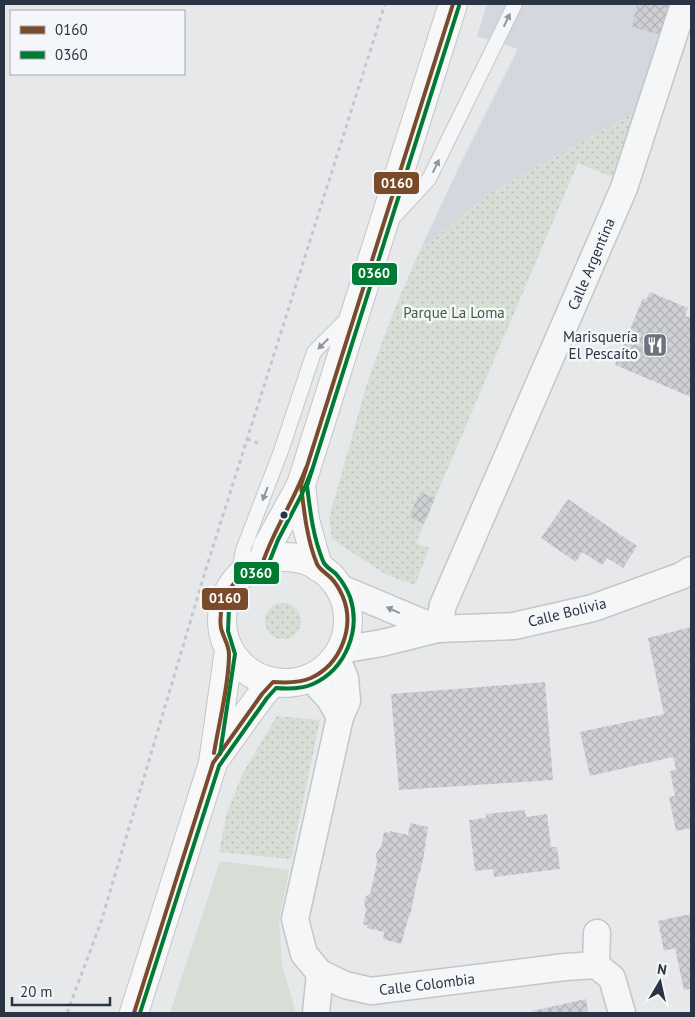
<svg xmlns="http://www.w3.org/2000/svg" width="695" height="1017" font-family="'PT Sans',sans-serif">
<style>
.built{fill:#d4d7dd}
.grass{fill:#d6ded6}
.park{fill:url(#park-dots)}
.building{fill:url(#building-cross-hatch)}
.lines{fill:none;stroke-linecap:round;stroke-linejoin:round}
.service-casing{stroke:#c4c6c8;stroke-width:16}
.minor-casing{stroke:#c4c6c8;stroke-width:29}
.primary-casing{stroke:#c2c5c8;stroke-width:30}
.path{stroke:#c5c6ca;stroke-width:3;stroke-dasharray:4 4;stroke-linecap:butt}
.service{stroke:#f5f6f7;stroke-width:14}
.minor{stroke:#f5f6f7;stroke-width:26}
.primary{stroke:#f8f8f8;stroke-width:28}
.bus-1-casing{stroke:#f4f6f9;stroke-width:8}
.bus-2-casing{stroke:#f4f6f9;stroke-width:8}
.bus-1{stroke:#7a4b2a;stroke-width:4}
.bus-2{stroke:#017a33;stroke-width:4}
.oneway{fill:#90959e}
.bus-dot{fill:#2b3445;stroke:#f4f6f9;stroke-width:2}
.labels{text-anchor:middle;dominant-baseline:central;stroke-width:5;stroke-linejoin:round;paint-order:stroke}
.street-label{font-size:15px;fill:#2b3445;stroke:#f4f6f9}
.park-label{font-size:15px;fill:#3f6138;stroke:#f4f6f9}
.poi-label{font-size:15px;fill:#2b3445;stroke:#f4f6f9;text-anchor:end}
.line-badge{stroke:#f4f6f9;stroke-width:2}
.badge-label{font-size:14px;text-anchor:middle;font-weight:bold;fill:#fff}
</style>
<defs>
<pattern id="park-dots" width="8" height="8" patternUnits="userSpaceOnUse" patternTransform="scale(1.25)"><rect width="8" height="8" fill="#d6ded6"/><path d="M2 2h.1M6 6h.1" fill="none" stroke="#b8bfb9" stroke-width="1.8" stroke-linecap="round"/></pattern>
<pattern id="building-cross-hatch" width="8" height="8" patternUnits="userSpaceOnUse" patternTransform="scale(1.25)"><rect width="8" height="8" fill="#ced0d3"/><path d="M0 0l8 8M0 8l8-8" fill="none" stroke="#b1b3b6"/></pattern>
</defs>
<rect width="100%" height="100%" fill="#e6e8ea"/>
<path class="built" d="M 487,4 L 668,4 L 661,35 L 637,111 L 493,191 L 420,250 L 459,167 L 518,49 L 477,36 Z"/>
<path class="grass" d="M 220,861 L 289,870 L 279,920 L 282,965 L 296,1013 L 170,1013 Z"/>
<g class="park">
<path d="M 637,111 L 612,177 L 578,163 L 416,543 L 429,548 L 415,585 L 385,574 L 332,539 L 329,518 L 368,380 L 397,303 L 420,250 L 493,191 Z"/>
<circle cx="283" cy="621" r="18"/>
<path d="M 277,716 L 320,720 L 291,859 L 219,852 L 227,812 L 244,771 Z"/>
</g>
<g class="building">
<path d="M 637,4 L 669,4 L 662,35 L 632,27 Z"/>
<path d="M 650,292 L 688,308 L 685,316 L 691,318 L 691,397 L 615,365 L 643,298 L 646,300 Z"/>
<path d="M 420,492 L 435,498 L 424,524 L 409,517 Z"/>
<path d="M 568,499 L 637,546 L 623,568 L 607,558 L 602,565 L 582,552 L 576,562 L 541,538 Z"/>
<path d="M 691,627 L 691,828 L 676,831 L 669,797 L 675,796 L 670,771 L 676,769 L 673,757 L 590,776 L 580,732 L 664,714 L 648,638 Z"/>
<path d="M 545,682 L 553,780 L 399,790 L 391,694 Z"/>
<path d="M 525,810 L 526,817 L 547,814 L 551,847 L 557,847 L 560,869 L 494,877 L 493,869 L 475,871 L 469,820 L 486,818 L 486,814 Z"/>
<path d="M 410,823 L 428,827 L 423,860 L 420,872 L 419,872 L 410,916 L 409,916 L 401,944 L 383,939 L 384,932 L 367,928 L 368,926 L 363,924 L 366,910 L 364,902 L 366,896 L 370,894 L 377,863 L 376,854 L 381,847 L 384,832 L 389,833 L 390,831 L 408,835 Z"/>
<path d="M 691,914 L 691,989 L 684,990 L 675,948 L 664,951 L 658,921 Z"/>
<path d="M 586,999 L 588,1013 L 533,1013 L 532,1011 Z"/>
</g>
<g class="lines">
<defs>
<g id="service">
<path d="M 391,220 L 429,179 L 515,4"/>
<path d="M 238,578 L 243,550 L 281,451 L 314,352 L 348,318"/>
</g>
<g id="minor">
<path d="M 338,587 L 438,629"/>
<path d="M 438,629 L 443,605 L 624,188 L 684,4"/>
<path d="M 341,650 L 382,643 L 438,629 L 514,626 L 593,608 L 681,576 L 691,570"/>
<path d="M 336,657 L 345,678 L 347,701 L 340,717 L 295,919 L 304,954 L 320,973 L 345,985 L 371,991 L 565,967 L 596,965 L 612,978 L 622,1013"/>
<path d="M 311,678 L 330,699 L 340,717"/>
<path d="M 596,965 L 597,933"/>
<path d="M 316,1013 L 320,973"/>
</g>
<g id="primary">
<path d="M 301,485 L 305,520 L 318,567"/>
<circle cx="285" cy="620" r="63"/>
<path d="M 263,562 L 267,547 L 301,485 L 453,4"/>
<path d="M 216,758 L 262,694 L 273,682"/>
<path d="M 134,1013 L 213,763 L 229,650"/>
</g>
</defs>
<use href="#service" class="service-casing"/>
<use href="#minor" class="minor-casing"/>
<use href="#primary" class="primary-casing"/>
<g class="path">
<path d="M 247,439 L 258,443"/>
<path d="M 67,1013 L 101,922 L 205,572 L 385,4"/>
</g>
<use href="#service" class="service"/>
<use href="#minor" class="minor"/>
<use href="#primary" class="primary"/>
<defs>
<g id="bus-1">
<path d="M 214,753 C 219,722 229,685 229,654 C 229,645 223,637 221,628 C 217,600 236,572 263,562 C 274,529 294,501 306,468"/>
<path d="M 134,1013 L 213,763 L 262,694 L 273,682 C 285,683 299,683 311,678 C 341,664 355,627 343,597 C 340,590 336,583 331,578 C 326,573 320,570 317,564 C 307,540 304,511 301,485 L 453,4"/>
</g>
<g id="bus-2">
<path d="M 220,754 L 235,654 L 228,631 L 229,608 L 235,594 L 244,581 L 268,565 L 278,540 L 302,494 L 312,470"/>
<path d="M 140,1013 L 219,766 L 267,698 L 276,688 C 288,689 302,689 313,684 C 346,669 361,630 350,597 C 347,589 342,581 336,574 C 331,569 325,567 323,561 C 313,537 310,510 307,486 L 459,6"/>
</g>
</defs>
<use href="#bus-1" class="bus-1-casing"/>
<use href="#bus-2" class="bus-2-casing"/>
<use href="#bus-1" class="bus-1"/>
<use href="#bus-2" class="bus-2"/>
</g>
<defs><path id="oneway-solid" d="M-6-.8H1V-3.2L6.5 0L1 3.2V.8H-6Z" transform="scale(1.25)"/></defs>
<g class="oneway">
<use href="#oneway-solid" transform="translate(507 20) rotate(-64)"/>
<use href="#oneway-solid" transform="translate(436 166) rotate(-64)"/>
<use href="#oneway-solid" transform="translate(323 344) rotate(135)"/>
<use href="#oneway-solid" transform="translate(265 494) rotate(111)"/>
<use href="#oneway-solid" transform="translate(393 610) rotate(-156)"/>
</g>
<defs>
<symbol id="restaurant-square" viewBox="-11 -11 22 22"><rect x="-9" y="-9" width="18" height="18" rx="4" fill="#6c737f" stroke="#f4f6f9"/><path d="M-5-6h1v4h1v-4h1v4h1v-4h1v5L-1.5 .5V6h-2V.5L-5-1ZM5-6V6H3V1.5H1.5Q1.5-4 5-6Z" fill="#fff"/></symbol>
</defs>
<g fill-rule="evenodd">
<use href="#restaurant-square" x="641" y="331" width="28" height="28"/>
</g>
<circle class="bus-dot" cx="284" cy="515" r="4.5"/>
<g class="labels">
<g class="street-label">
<text transform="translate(591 264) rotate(-67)">Calle Argentina</text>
<text transform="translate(567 612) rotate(-14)">Calle Bolivia</text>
<text transform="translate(427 984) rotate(-7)">Calle Colombia</text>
</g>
<g class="park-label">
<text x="454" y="312">Parque La Loma</text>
</g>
<g class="poi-label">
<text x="638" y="336">Marisquería<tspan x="638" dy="17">El Pescaíto</tspan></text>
</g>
</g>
<g class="line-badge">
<rect x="373" y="171" width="47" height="24" rx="5" fill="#7a4b2a"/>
<rect x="351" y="262" width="47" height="24" rx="5" fill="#017a33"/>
<rect x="233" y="561" width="47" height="24" rx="5" fill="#017a33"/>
<rect x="201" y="587" width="48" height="24" rx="5" fill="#7a4b2a"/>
</g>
<g class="badge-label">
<text x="397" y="188">0160</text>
<text x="374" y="278">0360</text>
<text x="256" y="578">0360</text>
<text x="225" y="603">0160</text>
</g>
<rect width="695" height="1017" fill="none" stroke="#2b3445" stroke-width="10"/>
<rect x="10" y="10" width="175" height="65" fill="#f4f6f9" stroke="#a4a8b1"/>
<rect x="20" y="26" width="25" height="8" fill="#7a4b2a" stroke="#a4a8b1"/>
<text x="55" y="35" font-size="15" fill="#2b3445">0160</text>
<rect x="20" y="51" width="25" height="8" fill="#017a33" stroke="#a4a8b1"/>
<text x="55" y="60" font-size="15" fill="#2b3445">0360</text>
<g transform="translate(660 982) rotate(9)" stroke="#f4f6f9" stroke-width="4" paint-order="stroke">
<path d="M0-4L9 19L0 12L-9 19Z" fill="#2b3445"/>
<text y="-8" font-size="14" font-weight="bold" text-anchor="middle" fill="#2b3445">N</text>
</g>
<path d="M12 997v8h98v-8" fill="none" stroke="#2b3445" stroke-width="2.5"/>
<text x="20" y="997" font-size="15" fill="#2b3445" stroke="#f4f6f9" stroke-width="4" paint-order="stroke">20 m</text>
</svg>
